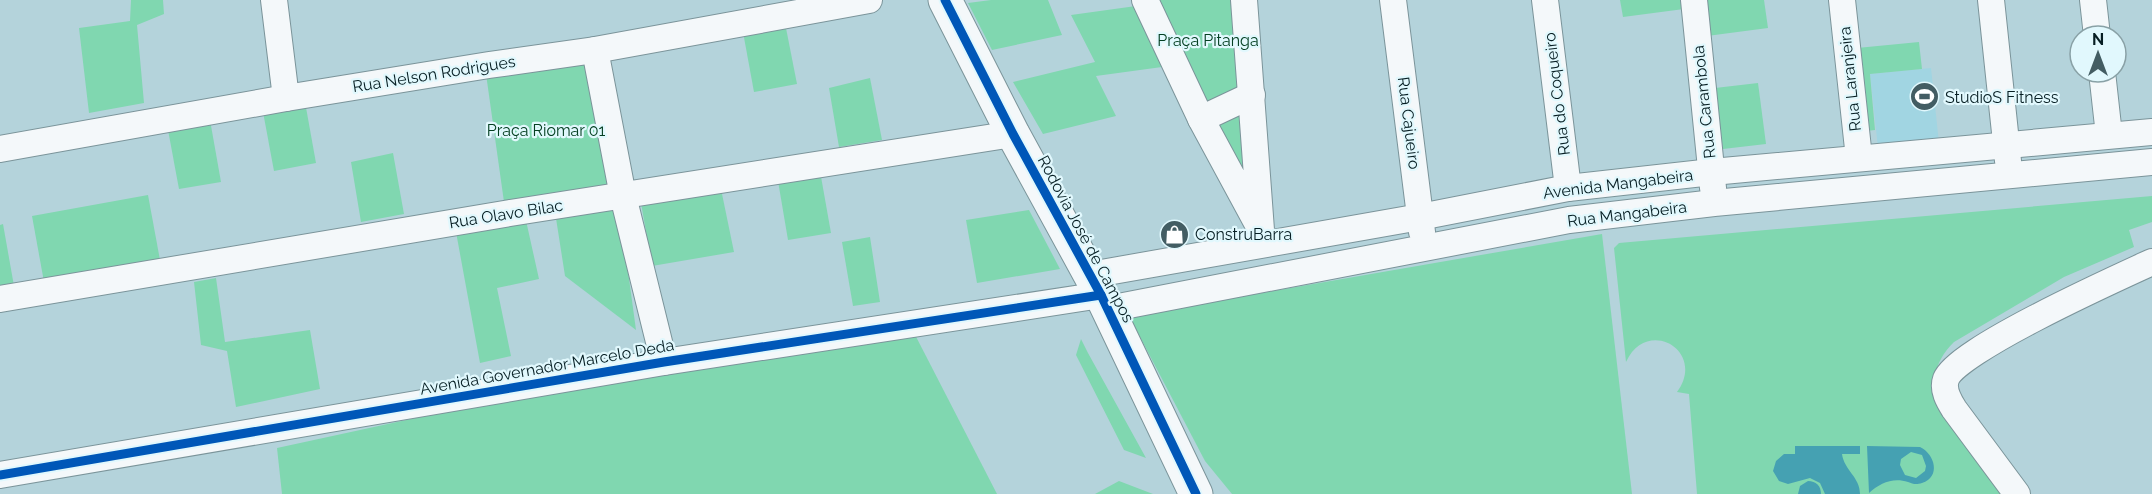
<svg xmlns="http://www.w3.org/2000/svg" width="2152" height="494" font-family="Raleway,sans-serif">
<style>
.built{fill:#a1d5e2}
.green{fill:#80d7b0}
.water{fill:#45a1b2;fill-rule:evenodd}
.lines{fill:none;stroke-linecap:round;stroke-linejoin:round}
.minor-casing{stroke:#7b949a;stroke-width:28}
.major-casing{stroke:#7b949a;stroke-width:35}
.minor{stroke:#f4f8fa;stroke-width:26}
.major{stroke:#f4f8fa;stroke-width:33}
.cycleway-casing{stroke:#e1f8fd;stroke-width:13}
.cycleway{stroke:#0057b8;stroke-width:9}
.labels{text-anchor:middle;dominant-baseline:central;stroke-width:4.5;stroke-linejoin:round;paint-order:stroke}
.park-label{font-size:16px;fill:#054022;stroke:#e1f8fd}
.street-label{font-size:16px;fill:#061e23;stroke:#e1f8fd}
.poi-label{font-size:16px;fill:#061e23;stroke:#e1f8fd;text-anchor:start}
</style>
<rect width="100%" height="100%" fill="#b4d3db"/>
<path class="built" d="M 1931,68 L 1939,143 L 1878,148 L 1870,74 Z"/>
<g class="green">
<path d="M 131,0 L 163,0 L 164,14 L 137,25 L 144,103 L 89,113 L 79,28 L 130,21 Z"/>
<path d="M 991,0 L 1048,0 L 1062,35 L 992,50 L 968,3 Z"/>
<path d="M 1145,0 L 1244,0 L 1261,230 Z"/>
<path d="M 1620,0 L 1683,0 L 1684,9 L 1623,17 Z"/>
<path d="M 1702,0 L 1764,0 L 1768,28 L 1707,36 Z"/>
<path d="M 1136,6 L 1162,67 L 1096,76 L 1116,116 L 1043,134 L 1013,82 L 1095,62 L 1071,15 Z"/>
<path d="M 785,23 L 797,84 L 754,92 L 743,32 Z"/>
<path d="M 1919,42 L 1922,69 L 1870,74 L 1875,130 L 1866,131 L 1857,48 Z"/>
<path d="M 586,64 L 608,184 L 504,202 L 486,74 Z"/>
<path d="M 870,78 L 882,140 L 839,147 L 829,88 Z"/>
<path d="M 1758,83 L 1766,144 L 1723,149 L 1715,88 Z"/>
<path d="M 305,102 L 316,163 L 274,171 L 263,112 Z"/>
<path d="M 210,120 L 221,182 L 179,189 L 168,130 Z"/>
<path d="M 393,153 L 404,214 L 361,222 L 351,162 Z"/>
<path d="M 820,171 L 831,233 L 788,240 L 778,181 Z"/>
<path d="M 721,189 L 734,252 L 652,266 L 641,203 Z"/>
<path d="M 148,195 L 160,260 L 44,282 L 32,216 Z"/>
<path d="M 2152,196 L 2152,222 L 2129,230 L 2134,247 L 2064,277 L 1954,342 C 1943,353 1938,362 1934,378 L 2011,494 L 1697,494 L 1689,394 L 1677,392 C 1707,351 1647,316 1626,362 L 1614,248 L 1619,243 Z"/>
<path d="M 619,205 L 636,330 L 565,276 L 555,212 Z"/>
<path d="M 1029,210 L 1060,269 L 977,283 L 966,220 Z"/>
<path d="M 525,216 L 539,279 L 497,288 L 511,356 L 480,363 L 456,232 Z"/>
<path d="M 3,224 L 14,286 L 0,288 L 0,225 Z"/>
<path d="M 1602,234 L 1632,494 L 1232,494 L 1205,461 L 1129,316 Z"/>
<path d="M 870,237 L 880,302 L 853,306 L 842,242 Z"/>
<path d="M 216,278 L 225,342 L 310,330 L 320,389 L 236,407 L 227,351 L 201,345 L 194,282 Z"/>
<path d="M 910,325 L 997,494 L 282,494 L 277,448 L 697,357 Z"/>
<path d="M 1081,339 L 1088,353 L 1146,458 L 1124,450 L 1076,355 Z"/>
<path d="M 1119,481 L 1153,494 L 1095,494 Z"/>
</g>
<g class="water">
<path d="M 1795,446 L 1860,446 L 1860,454 L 1842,454 C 1844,470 1860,477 1860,494 L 1825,494 L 1820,483 L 1810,478 L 1788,484 L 1779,481 L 1773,471 L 1776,461 L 1784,454 L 1795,454 Z"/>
<path d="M 1867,446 L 1920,447 C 1935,454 1941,477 1922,483 C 1916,485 1913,484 1908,482 C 1893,477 1880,483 1869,493 ZM 1911,452 L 1922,455 L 1926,466 L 1925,471 L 1916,478 L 1905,475 L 1900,465 L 1901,459 Z"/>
<path d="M 1808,481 C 1816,481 1821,486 1821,494 L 1798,494 L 1800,486 Z"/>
</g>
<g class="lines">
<defs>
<g id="minor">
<path d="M 274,0 L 286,98"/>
<path d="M 1145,0 L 1201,119 L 1261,230 L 1244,0"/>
<path d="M 1393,0 L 1422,232"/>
<path d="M 1545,0 L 1568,188"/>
<path d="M 1694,0 L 1713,188"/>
<path d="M 1842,0 L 1859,158"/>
<path d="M 1991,0 L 2008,161"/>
<path d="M 2093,0 L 2097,36"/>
<path d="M 595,50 L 623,196 L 664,362"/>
<path d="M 2102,72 L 2109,135"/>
<path d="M 1201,119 L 1252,95"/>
<path d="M 0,149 L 286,98 L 489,65 L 595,50 L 869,0"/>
<path d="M 1090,275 L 1420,217 L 1568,188 L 1712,172 L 2152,132"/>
<path d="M 0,299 L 510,213 L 1013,134"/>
<path d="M 1108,309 L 1569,220 L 1714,203 L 2152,162"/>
<path d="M 0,475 L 664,362 L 1101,295"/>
<path d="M 2017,494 L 1954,409 C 1949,401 1942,390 1946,379 C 1957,350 2117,278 2152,262"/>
</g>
<path id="major" d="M 945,0 L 1013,134 L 1101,295 L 1196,494"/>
</defs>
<use href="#minor" class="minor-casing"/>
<use href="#major" class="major-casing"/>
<use href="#minor" class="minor"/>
<use href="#major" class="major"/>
<defs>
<g id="cycleway">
<path d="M 945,0 L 1013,134 L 1101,295 L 1196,494"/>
<path d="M 0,475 L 664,362 L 1101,295"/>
</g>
</defs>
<use href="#cycleway" class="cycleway-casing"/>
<use href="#cycleway" class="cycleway"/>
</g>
<defs>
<symbol id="stadium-disc" viewBox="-11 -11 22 22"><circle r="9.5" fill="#435d63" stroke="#e1f8fd"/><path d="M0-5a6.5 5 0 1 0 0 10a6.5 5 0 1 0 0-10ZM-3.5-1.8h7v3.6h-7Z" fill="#fff"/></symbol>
<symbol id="shop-disc" viewBox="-11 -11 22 22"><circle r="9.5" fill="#435d63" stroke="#e1f8fd"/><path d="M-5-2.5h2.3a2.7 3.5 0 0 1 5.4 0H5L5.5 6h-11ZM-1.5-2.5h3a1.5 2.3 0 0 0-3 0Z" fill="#fff"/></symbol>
</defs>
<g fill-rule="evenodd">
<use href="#stadium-disc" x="1908" y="80" width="33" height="33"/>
<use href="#shop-disc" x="1158" y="218" width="33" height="33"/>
</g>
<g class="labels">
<g class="park-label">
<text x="1208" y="40">Praça Pitanga</text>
<text x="546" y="130">Praça Riomar 01</text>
</g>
<g class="street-label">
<text transform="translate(434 74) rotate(-9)">Rua Nelson Rodrigues</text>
<text transform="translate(1850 79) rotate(-96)">Rua Laranjeira</text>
<text transform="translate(1557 94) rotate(-97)">Rua do Coqueiro</text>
<text transform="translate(1704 102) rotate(-96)">Rua Carambola</text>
<text transform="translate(1409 123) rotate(83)">Rua Cajueiro</text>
<text transform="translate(1618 184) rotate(-7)">Avenida Mangabeira</text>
<text transform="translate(506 214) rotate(-9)">Rua Olavo Bilac</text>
<text transform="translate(1627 214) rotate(-7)">Rua Mangabeira</text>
<text transform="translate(1086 239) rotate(62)">Rodovia José de Campos</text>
<text transform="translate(547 367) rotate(-10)">Avenida Governador Marcelo Deda</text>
</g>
<g class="poi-label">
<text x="1945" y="97">StudioS Fitness</text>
<text x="1195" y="234">ConstruBarra</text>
</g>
</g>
<g transform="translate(2098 54)"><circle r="28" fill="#e1f8fd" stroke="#89a1a6" stroke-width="1.5"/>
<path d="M0-4.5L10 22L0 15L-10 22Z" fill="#435d63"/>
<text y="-9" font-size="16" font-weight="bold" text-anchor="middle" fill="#061e23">N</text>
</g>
</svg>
